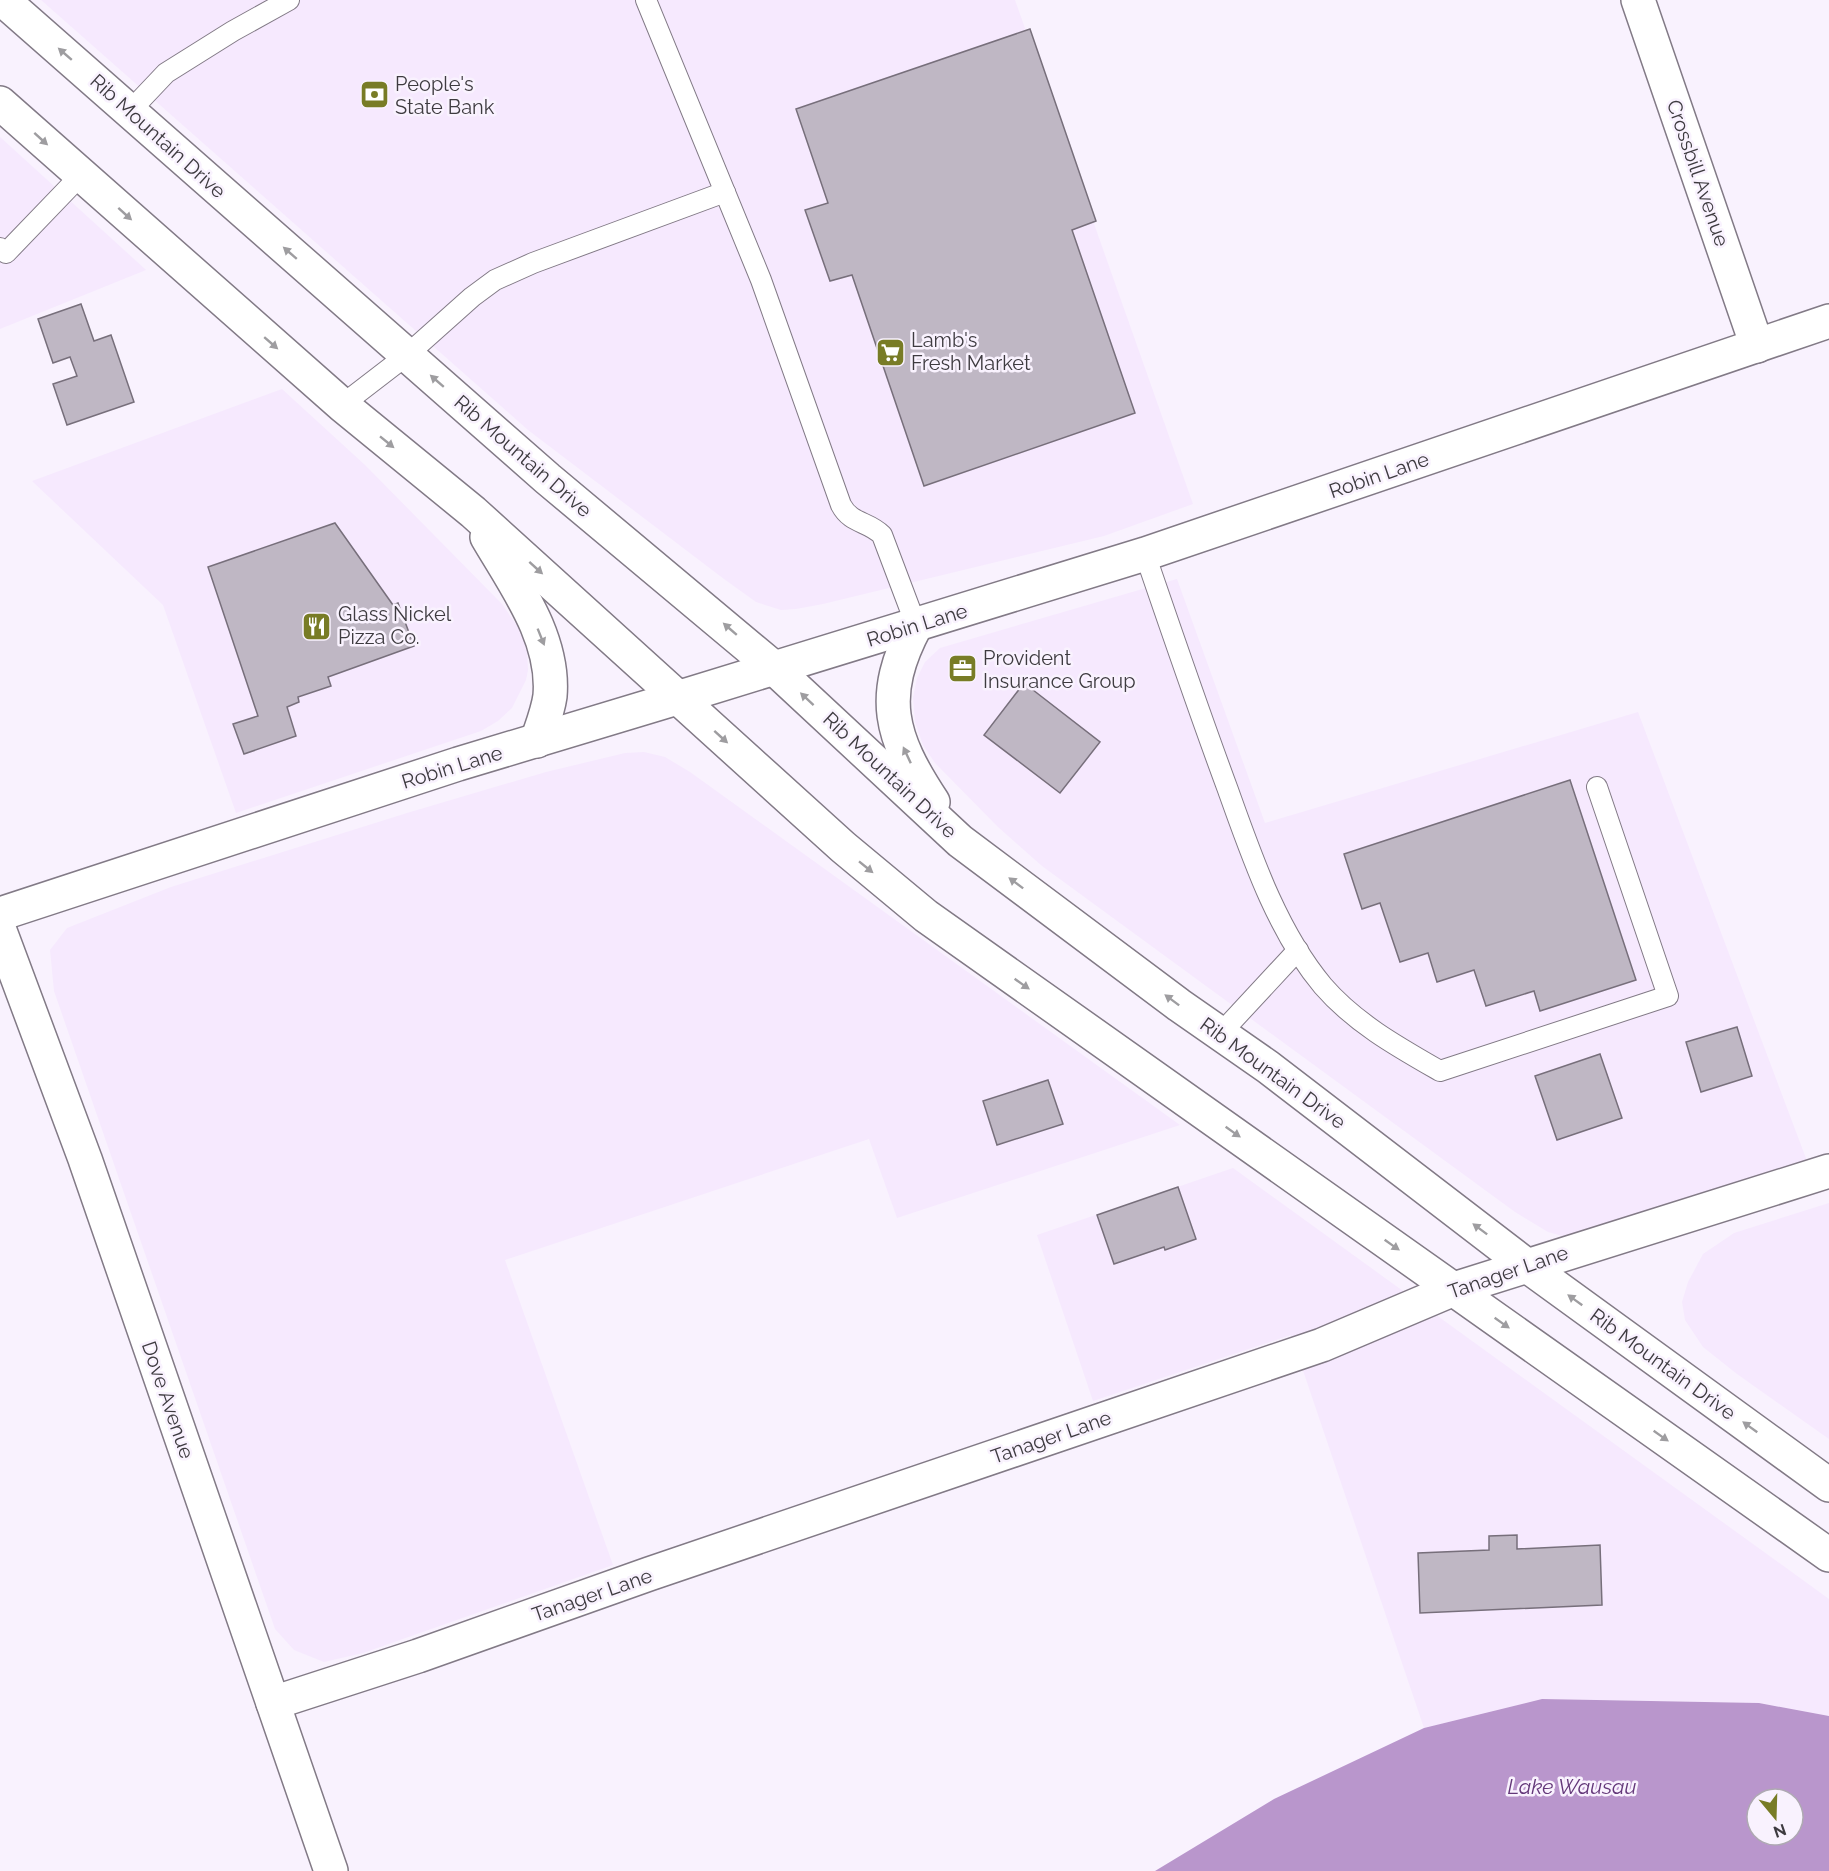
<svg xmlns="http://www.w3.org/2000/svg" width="1829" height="1871" font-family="Raleway,sans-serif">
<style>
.built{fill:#f6e9fe}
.water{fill:#b996cc;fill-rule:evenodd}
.building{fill:#bfb7c4;stroke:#776f7b;stroke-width:1.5}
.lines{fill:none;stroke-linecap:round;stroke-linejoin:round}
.lane-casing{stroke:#827a86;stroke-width:22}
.street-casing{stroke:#827a86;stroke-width:36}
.secondary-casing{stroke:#827a86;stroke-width:36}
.lane{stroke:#fff;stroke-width:20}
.street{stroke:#fff;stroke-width:33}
.secondary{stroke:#fff;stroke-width:33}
.oneway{fill:#9e9da0}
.labels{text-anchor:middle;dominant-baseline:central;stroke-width:5;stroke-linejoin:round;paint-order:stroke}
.poi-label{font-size:20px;fill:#3e3b40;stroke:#f9f2fe;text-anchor:start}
.street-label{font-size:20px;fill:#3e3b40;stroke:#f9f2fe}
.water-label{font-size:21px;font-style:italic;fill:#633779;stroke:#f9f2fe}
</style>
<rect width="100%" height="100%" fill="#f9f2fe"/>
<g class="built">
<path d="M 41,0 L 1015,0 L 1193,504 L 1104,536 L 823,604 L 796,609 L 781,610 L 756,602 L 724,579 L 528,430 Z"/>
<path d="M 0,137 L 146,270 L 0,329 Z"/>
<path d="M 282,389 L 365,465 L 502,604 L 522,633 L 527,651 L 528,670 L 526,680 L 512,708 L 498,721 L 481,731 L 236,813 L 163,605 L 32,481 Z"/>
<path d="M 1177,579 L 1265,823 L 1638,712 L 1807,1161 L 1566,1237 L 1548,1232 L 1515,1212 L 1042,866 L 998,827 L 935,763 L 923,745 L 915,722 L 913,698 L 917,678 L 925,662 L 940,648 Z"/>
<path d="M 644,752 L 665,757 L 690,772 L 1180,1125 L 897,1218 L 869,1139 L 505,1260 L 613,1565 L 363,1653 L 324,1662 L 294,1650 L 275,1629 L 54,991 L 50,950 L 67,928 L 171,887 L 407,813 L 546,772 L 625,753 Z"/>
<path d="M 1233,1168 L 1829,1599 L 1829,1716 L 1759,1703 L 1542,1699 L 1424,1728 L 1291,1335 L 1093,1401 L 1037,1235 Z"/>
<path d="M 1829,1203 L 1829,1439 L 1737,1374 L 1703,1347 L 1685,1320 L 1682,1302 L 1688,1282 L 1703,1254 L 1734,1233 Z"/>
</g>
<path class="water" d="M 1542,1699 L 1759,1703 L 1829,1716 L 1829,1871 L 1155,1871 L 1274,1799 L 1424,1728 ZM 1757,1799 L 1793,1799 L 1793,1835 L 1757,1835 Z"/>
<g class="building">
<path d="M 1030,29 L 1096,221 L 1072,230 L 1135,413 L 924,486 L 852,275 L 830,281 L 805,210 L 828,203 L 796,109 Z"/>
<path d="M 81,304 L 94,341 L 111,335 L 134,402 L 67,425 L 53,384 L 77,376 L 70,357 L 53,363 L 38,319 Z"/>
<path d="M 335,523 L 393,605 L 398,603 L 414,646 L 328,677 L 331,686 L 298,697 L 299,702 L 287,707 L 296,736 L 244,754 L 233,724 L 258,716 L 208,567 Z"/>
<path d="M 1024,683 L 1100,742 L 1060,793 L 984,735 Z"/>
<path d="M 1570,780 L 1636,980 L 1540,1011 L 1534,991 L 1486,1006 L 1474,970 L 1437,982 L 1428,953 L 1400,962 L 1380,903 L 1362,909 L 1344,854 Z"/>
<path d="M 1737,1027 L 1752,1076 L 1701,1092 L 1686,1042 Z"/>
<path d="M 1600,1054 L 1622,1118 L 1557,1140 L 1535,1076 Z"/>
<path d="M 1048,1080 L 1063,1124 L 997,1145 L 983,1101 Z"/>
<path d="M 1178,1187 L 1196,1239 L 1165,1250 L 1164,1247 L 1114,1264 L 1097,1215 Z"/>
<path d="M 1517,1535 L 1517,1549 L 1600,1545 L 1602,1605 L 1420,1613 L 1418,1553 L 1489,1550 L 1489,1536 Z"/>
</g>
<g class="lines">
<defs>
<g id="lane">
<path d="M 646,0 L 761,280 L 841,505 C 851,524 868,521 882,535 L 916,625"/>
<path d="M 130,111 L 166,73 L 233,31 L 289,0"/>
<path d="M 0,248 L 6,253 L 81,175"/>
<path d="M 342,405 L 407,355 L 472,297 L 495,280 L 533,263 L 725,192"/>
<path d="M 1145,554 C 1172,633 1199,712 1228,790 C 1252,857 1277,931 1323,986 C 1355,1023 1398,1047 1440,1071 L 1668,996 L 1597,787"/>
<path d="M 1221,1033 L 1298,950"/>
</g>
<g id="street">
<path d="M 1638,0 L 1757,346"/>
<path d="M 0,914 L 458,764 L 677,698"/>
<path d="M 0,931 L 85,1159 L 331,1871"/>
<path d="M 273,1703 L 418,1656 L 649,1574 L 1322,1345 L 1454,1289 L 1829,1171"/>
</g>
<g id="secondary">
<path d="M 3,0 L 548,479 L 774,668 L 960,841 L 1179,1005 L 1268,1067 L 1526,1265 L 1829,1485"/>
<path d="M 0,103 L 342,405 L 473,512 L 843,847 L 926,916 L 1829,1555"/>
<path d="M 487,537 C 515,585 555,638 550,696 C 548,711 542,726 537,741"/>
<path d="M 916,625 C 878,696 890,737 933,802"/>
<path d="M 677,698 L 1145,554 L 1829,321"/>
</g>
</defs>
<use href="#lane" class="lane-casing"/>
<use href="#street" class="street-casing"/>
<use href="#secondary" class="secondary-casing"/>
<use href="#lane" class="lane"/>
<use href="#street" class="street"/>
<use href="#secondary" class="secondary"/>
</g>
<defs><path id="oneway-solid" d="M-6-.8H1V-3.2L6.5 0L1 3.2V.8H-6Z" transform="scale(1.5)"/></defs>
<g class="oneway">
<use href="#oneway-solid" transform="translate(65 54) rotate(-139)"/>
<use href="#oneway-solid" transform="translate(41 139) rotate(42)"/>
<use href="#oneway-solid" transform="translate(125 214) rotate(42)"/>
<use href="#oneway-solid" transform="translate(290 253) rotate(-139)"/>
<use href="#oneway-solid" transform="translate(271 343) rotate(41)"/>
<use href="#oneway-solid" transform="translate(437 381) rotate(-139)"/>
<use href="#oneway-solid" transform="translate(387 442) rotate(39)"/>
<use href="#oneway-solid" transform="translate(536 568) rotate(42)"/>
<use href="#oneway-solid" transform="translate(730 629) rotate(-139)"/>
<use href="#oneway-solid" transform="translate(541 637) rotate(68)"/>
<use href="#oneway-solid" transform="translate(807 699) rotate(-137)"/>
<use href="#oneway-solid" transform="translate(721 737) rotate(42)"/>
<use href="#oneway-solid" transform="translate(907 755) rotate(-115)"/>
<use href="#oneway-solid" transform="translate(866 867) rotate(39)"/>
<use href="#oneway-solid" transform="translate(1016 883) rotate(-143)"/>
<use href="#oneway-solid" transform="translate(1022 984) rotate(35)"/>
<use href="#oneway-solid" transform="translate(1172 1000) rotate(-143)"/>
<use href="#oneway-solid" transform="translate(1233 1132) rotate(35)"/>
<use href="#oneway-solid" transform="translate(1480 1229) rotate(-143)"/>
<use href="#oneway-solid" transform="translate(1392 1245) rotate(35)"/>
<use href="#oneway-solid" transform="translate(1575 1300) rotate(-144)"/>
<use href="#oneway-solid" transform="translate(1502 1323) rotate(35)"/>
<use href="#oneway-solid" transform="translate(1750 1427) rotate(-144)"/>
<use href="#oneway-solid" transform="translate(1661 1436) rotate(35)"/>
</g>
<defs>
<symbol id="bank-square" viewBox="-11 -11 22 22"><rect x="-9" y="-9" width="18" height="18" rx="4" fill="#787c26" stroke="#f9f2fe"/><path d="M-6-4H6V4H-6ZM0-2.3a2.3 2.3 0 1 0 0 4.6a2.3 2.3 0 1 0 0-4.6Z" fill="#fff"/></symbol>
<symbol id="supermarket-square" viewBox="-11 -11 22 22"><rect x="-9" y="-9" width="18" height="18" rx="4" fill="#787c26" stroke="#f9f2fe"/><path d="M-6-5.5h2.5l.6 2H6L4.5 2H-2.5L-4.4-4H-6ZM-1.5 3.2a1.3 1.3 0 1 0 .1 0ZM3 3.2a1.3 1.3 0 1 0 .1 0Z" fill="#fff"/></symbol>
<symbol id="restaurant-square" viewBox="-11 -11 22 22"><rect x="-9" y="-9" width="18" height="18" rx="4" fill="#787c26" stroke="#f9f2fe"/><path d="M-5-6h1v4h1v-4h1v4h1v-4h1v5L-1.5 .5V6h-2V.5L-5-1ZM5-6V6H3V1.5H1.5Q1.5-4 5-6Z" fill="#fff"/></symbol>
<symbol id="office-square" viewBox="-11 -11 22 22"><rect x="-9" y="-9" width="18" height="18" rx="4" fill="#787c26" stroke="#f9f2fe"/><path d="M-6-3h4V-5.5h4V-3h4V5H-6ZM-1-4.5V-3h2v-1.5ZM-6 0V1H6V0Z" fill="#fff"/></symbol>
</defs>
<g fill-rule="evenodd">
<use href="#bank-square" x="358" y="78" width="33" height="33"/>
<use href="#supermarket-square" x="874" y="336" width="33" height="33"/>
<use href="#restaurant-square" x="300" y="610" width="33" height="33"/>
<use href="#office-square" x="946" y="652" width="33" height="33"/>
</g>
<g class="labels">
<g class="poi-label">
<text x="395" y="84">People's<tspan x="395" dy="23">State Bank</tspan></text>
<text x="911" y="340">Lamb's<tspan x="911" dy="23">Fresh Market</tspan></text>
<text x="338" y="614">Glass Nickel<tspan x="338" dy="23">Pizza Co.</tspan></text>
<text x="983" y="658">Provident<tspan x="983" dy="23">Insurance Group</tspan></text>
</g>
<g class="street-label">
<text transform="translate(158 136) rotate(42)">Rib Mountain Drive</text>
<text transform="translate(1698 173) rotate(71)">Crossbill Avenue</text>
<text transform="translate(523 456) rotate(41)">Rib Mountain Drive</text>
<text transform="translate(1379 475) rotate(-19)">Robin Lane</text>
<text transform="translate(917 625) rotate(-17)">Robin Lane</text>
<text transform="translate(452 767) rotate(-17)">Robin Lane</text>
<text transform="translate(890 775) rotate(43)">Rib Mountain Drive</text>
<text transform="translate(1273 1073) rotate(36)">Rib Mountain Drive</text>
<text transform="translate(1508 1272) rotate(-19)">Tanager Lane</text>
<text transform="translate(1663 1364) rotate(36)">Rib Mountain Drive</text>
<text transform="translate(168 1400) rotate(71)">Dove Avenue</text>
<text transform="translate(1051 1437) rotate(-19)">Tanager Lane</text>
<text transform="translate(592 1595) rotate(-19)">Tanager Lane</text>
</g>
<g class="water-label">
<text x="1572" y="1786">Lake Wausau</text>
</g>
</g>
<g transform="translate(1775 1817) rotate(161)"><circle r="28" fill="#f9f2fe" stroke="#aea9b2" stroke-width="1.5"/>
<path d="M0-4.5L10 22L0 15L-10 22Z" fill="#787c26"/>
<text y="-9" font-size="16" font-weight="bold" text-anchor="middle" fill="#3e3b40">N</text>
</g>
</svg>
